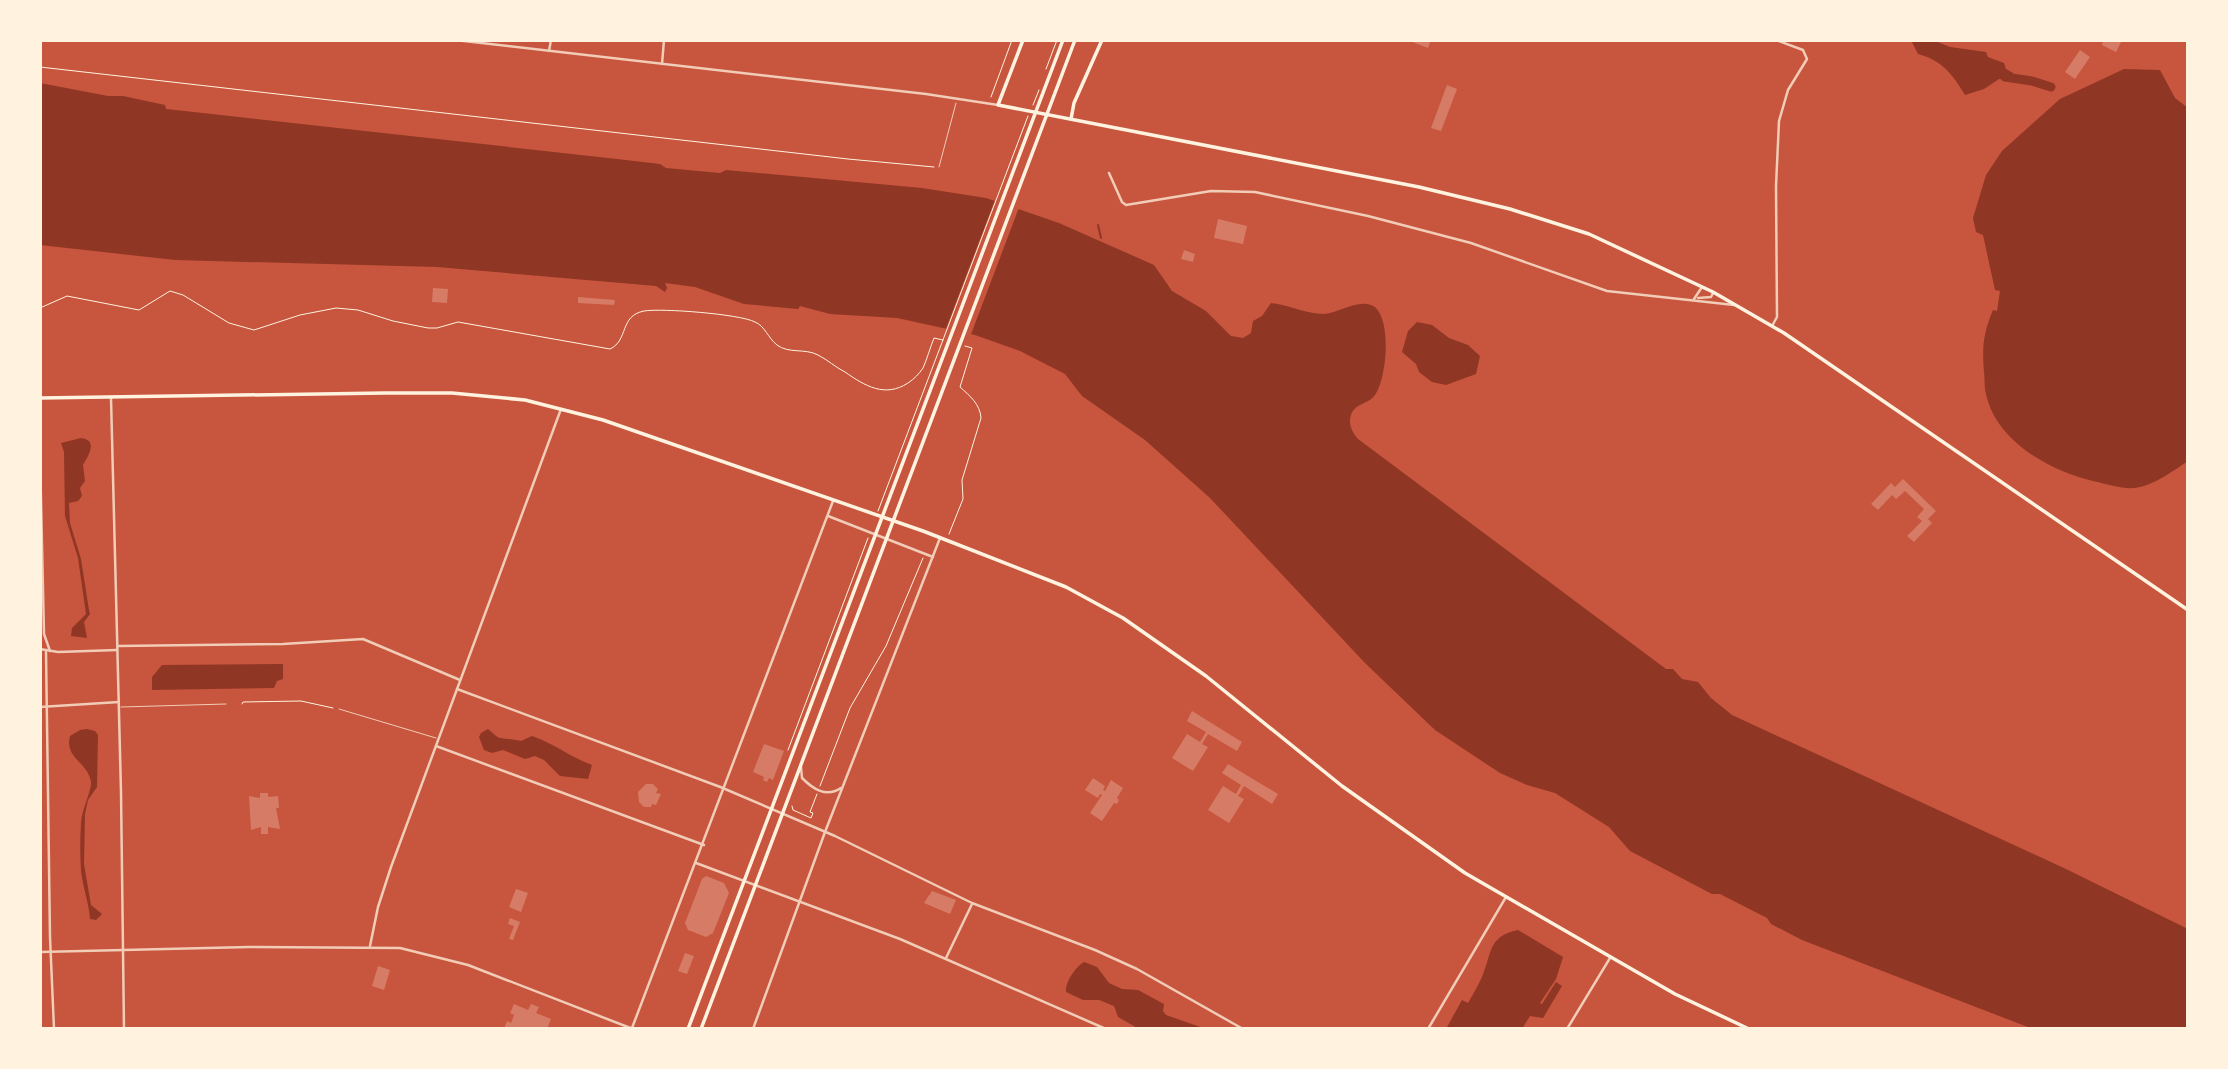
<svg xmlns="http://www.w3.org/2000/svg" width="2228" height="1069" font-family="'IBM Plex Sans',sans-serif">
<style>
.water{fill:#8f3625}
.pier{fill:#c8553d}
.lines{fill:none;stroke-linecap:round;stroke-linejoin:round}
.stream{stroke:#8f3625;stroke-width:2}
.river{stroke:#8f3625;stroke-width:9}
.building{fill:#d67c66}
.path{stroke:#fff3e0;stroke-width:1}
.service{stroke:#f1ccb7;stroke-width:1}
.minor{stroke:#f1ccb7;stroke-width:2.5}
.tertiary{stroke:#f1ccb7;stroke-width:2.5}
.secondary{stroke:#fff3e0;stroke-width:3.5}
.primary{stroke:#fff3e0;stroke-width:3.5}
</style>
<rect width="100%" height="100%" fill="#c8553d"/>
<g class="water">
<path d="M 1911,40 L 1933,40 L 1950,47 L 1986,52 L 1988,57 L 2004,63 L 2006,69 L 2013,73 L 2014,81 L 1999,79 L 1984,89 L 1965,95 C 1953,75 1942,60 1918,54 Z"/>
<path d="M 2124,69 L 2160,70 L 2175,98 L 2188,108 L 2188,461 C 2171,472 2155,485 2135,488 C 2122,489 2106,484 2093,481 C 2050,471 1996,441 1986,394 C 1984,387 1985,379 1984,372 C 1982,347 1983,334 1993,310 L 1997,311 L 2000,291 L 1995,290 L 1983,235 L 1976,232 L 1973,218 L 1986,175 L 2002,151 L 2060,99 Z"/>
<path d="M 40,83 L 108,96 L 123,96 L 165,105 L 166,109 L 221,115 L 617,159 L 660,164 L 666,168 L 720,173 L 726,170 L 922,188 L 986,198 L 1059,223 L 1154,265 L 1172,291 L 1206,311 L 1231,336 L 1243,338 L 1251,333 L 1253,321 L 1262,316 L 1271,303 C 1289,305 1306,314 1324,314 C 1339,313 1356,300 1371,305 C 1393,313 1387,379 1375,395 C 1369,404 1355,403 1351,415 C 1348,424 1352,432 1358,439 L 1666,669 L 1673,669 L 1682,679 L 1698,682 L 1711,698 L 1732,715 L 2066,869 L 2188,929 L 2188,1029 L 2033,1029 L 1802,940 L 1771,924 L 1767,918 L 1720,894 L 1712,894 L 1630,851 L 1609,827 L 1555,793 L 1527,785 L 1500,773 L 1435,730 L 1365,663 L 1210,498 L 1145,440 L 1082,396 L 1065,374 L 1020,351 L 975,335 L 897,318 L 830,314 L 800,306 L 798,309 L 744,304 L 695,287 L 665,283 L 667,288 L 665,292 L 656,286 L 437,267 L 175,260 L 40,245 Z"/>
<path d="M 1417,322 L 1432,325 L 1449,338 L 1468,345 L 1480,356 L 1476,374 L 1446,385 L 1432,382 L 1419,372 L 1416,364 L 1402,352 L 1408,331 Z"/>
<path d="M 81,438 C 98,440 89,455 83,465 L 85,481 L 80,488 L 82,496 L 78,501 L 69,503 L 70,523 L 81,559 L 89,610 L 90,614 L 84,622 L 87,638 L 71,636 L 72,628 L 86,614 L 78,558 L 65,516 L 64,452 L 61,443 Z"/>
<path d="M 283,664 L 283,679 L 277,681 L 274,688 L 152,690 L 152,677 L 162,665 Z"/>
<path d="M 87,729 L 95,731 L 98,735 L 97,787 L 88,800 L 85,814 L 84,864 L 91,905 L 102,914 L 96,920 L 90,919 C 89,903 83,888 81,871 C 80,855 80,839 81,823 C 82,808 92,790 91,782 C 88,762 64,758 70,736 L 80,730 Z"/>
<path d="M 488,729 C 491,731 493,734 496,736 C 501,740 512,738 521,741 L 532,736 C 555,744 570,757 592,765 L 588,779 L 560,776 L 544,760 L 535,756 L 525,759 L 503,750 L 492,753 L 484,750 L 479,737 L 481,733 Z"/>
<path d="M 1518,930 L 1563,957 L 1556,979 L 1540,1003 L 1542,1004 L 1556,982 L 1562,986 L 1543,1018 L 1530,1016 L 1522,1029 L 1446,1029 L 1462,1000 L 1468,1003 C 1473,994 1478,986 1482,977 C 1492,953 1488,936 1518,930 Z"/>
<path d="M 1084,962 L 1097,967 L 1109,983 L 1122,989 L 1138,990 L 1164,1004 L 1163,1011 L 1166,1015 L 1206,1029 L 1139,1029 L 1118,1017 L 1114,1006 L 1099,1000 L 1083,1000 L 1066,992 C 1065,983 1075,967 1084,962 Z"/>
</g>
<path class="pier" d="M 996,197 L 1020,205 L 970,337 L 945,331 Z"/>
<g class="lines">
<path class="stream" d="M 1098,225 L 1101,238"/>
<path class="river" d="M 2005,77 L 2032,81 L 2051,87"/>
</g>
<g class="building">
<path d="M 1407,40 L 1431,40 L 1428,48 Z"/>
<path d="M 2101,40 L 2118,40 L 2121,42 L 2116,52 L 2102,45 L 2103,42 Z"/>
<path d="M 2080,50 L 2090,57 L 2075,79 L 2065,72 Z"/>
<path d="M 1447,85 L 1457,89 L 1441,131 L 1431,128 Z"/>
<path d="M 1218,219 L 1247,226 L 1243,244 L 1214,238 Z"/>
<path d="M 1184,250 L 1195,254 L 1193,262 L 1181,259 Z"/>
<path d="M 433,288 L 448,289 L 447,303 L 432,302 Z"/>
<path d="M 578,297 L 615,300 L 614,305 L 578,303 Z"/>
<path d="M 1903,479 L 1936,511 L 1928,519 L 1932,523 L 1914,542 L 1907,536 L 1922,521 L 1917,517 L 1924,509 L 1905,491 L 1896,499 L 1892,495 L 1878,510 L 1871,504 L 1891,483 L 1895,487 Z"/>
<path d="M 1192,711 L 1242,742 L 1237,751 L 1208,734 L 1202,744 L 1208,747 L 1193,771 L 1172,758 L 1187,734 L 1200,742 L 1206,732 L 1187,721 Z"/>
<path d="M 764,744 L 784,751 L 773,780 L 769,778 L 767,782 L 763,780 L 764,777 L 753,772 Z"/>
<path d="M 1228,764 L 1278,794 L 1272,804 L 1244,786 L 1238,796 L 1244,799 L 1229,823 L 1208,810 L 1223,786 L 1236,794 L 1241,785 L 1222,773 Z"/>
<path d="M 1093,778 L 1105,786 L 1103,790 L 1105,791 L 1111,780 L 1123,788 L 1117,798 L 1119,800 L 1117,804 L 1114,803 L 1102,821 L 1090,813 L 1102,795 L 1100,794 L 1098,798 L 1085,790 Z"/>
<path d="M 646,784 L 653,784 L 658,789 L 656,793 L 661,794 L 656,805 L 652,804 L 651,807 L 644,807 L 639,802 L 638,792 Z"/>
<path d="M 260,793 L 268,793 L 268,797 L 278,796 L 279,808 L 276,808 L 280,829 L 268,827 L 268,834 L 261,834 L 261,827 L 251,830 L 249,796 L 260,798 Z"/>
<path d="M 706,876 L 724,883 L 729,893 L 713,933 L 706,937 L 688,930 L 685,923 L 702,879 Z"/>
<path d="M 516,889 L 528,893 L 521,912 L 509,907 Z"/>
<path d="M 932,891 L 956,900 L 950,914 L 924,903 Z"/>
<path d="M 510,918 L 520,922 L 513,940 L 509,939 L 514,926 L 508,924 Z"/>
<path d="M 685,953 L 694,956 L 687,974 L 678,971 Z"/>
<path d="M 378,966 L 390,970 L 384,990 L 372,986 Z"/>
<path d="M 514,1004 L 528,1010 L 531,1004 L 539,1007 L 536,1013 L 551,1019 L 547,1029 L 504,1029 L 507,1021 L 511,1023 L 514,1015 L 510,1013 Z"/>
</g>
<g class="lines">
<g class="path">
<path d="M 2186,40 L 2188,47"/>
<path d="M 2188,63 L 2188,72"/>
<path d="M 40,67 L 848,159 L 934,167"/>
<path d="M 1046,69 L 1057,40"/>
<path d="M 991,97 L 1012,40"/>
<path d="M 1033,105 L 1039,90"/>
<path d="M 40,308 L 67,296 L 139,310 L 170,291 L 183,295 L 229,323 L 254,330 L 300,315 L 336,308 L 358,310 L 393,321 L 428,328 L 437,328 L 458,322 L 610,349 C 629,340 619,316 644,311 C 661,308 740,314 755,322 C 765,326 768,338 777,345 C 789,354 805,348 818,355 C 828,360 835,367 845,372 C 865,386 885,398 908,383 C 914,379 919,374 923,368 C 927,359 930,348 934,338 L 943,340"/>
<path d="M 878,511 L 1028,116"/>
<path d="M 949,534 L 963,499 L 962,480 L 981,418 C 980,404 970,396 960,387 L 972,348 L 965,346"/>
<path d="M 242,704 L 243,702 L 301,701 L 333,708"/>
<path d="M 788,750 L 868,538"/>
<path d="M 820,786 L 850,708 L 886,646 L 923,558"/>
<path d="M 792,806 L 793,810 L 811,818 L 813,813 L 810,812 L 817,794"/>
</g>
<g class="service">
<path d="M 939,167 L 956,103"/>
<path d="M 121,707 L 226,704"/>
<path d="M 339,709 L 436,738"/>
</g>
<g class="minor">
<path d="M 549,51 L 551,40"/>
<path d="M 662,64 L 664,40"/>
<path d="M 1109,173 L 1122,202 L 1126,205 L 1211,191 L 1255,192 L 1368,216 L 1471,243 L 1607,291 L 1734,305"/>
<path d="M 1698,298 L 1711,297 L 1713,293"/>
<path d="M 1694,299 L 1702,287"/>
<path d="M 1772,326 L 1777,317 L 1776,186 L 1779,121 L 1788,90 L 1807,59 L 1803,50 L 1776,40"/>
<path d="M 40,405 L 40,436"/>
<path d="M 40,456 L 44,634 L 50,651"/>
<path d="M 828,516 L 933,557"/>
<path d="M 118,646 L 283,644 L 363,639 L 460,680"/>
<path d="M 40,649 L 58,652 L 117,650"/>
<path d="M 46,651 L 50,937 L 54,1029"/>
<path d="M 457,689 L 723,788"/>
<path d="M 40,707 L 119,702"/>
<path d="M 436,746 L 704,845"/>
</g>
<g class="tertiary">
<path d="M 455,40 L 926,94 L 998,105"/>
<path d="M 111,398 L 121,792 L 124,1029"/>
<path d="M 801,767 L 802,778 C 813,789 826,798 841,788"/>
<path d="M 725,789 L 835,836 L 972,903 L 1095,950 L 1137,969 L 1243,1029"/>
<path d="M 696,863 L 900,939 L 1106,1029"/>
<path d="M 370,946 L 378,907 L 391,867 L 561,409"/>
<path d="M 40,952 L 249,947 L 400,948 L 468,965 L 633,1029"/>
<path d="M 946,958 L 972,904"/>
<path d="M 632,1028 L 833,501"/>
<path d="M 753,1029 L 825,832 L 940,538"/>
<path d="M 1428,1029 L 1506,897"/>
<path d="M 1567,1029 L 1610,958"/>
</g>
<g class="secondary">
<path d="M 1023,40 L 998,105 L 1419,187 L 1510,209 L 1589,234 L 1713,292 L 1784,333 L 2188,610"/>
<path d="M 1071,119 L 1074,103 L 1102,40"/>
<path d="M 40,398 L 385,393 L 452,393 L 525,400 L 603,420 L 923,531 L 1066,587 L 1123,618 L 1206,676 L 1342,786 L 1465,873 L 1675,994 L 1749,1029"/>
</g>
<g class="primary">
<path d="M 688,1029 L 1063,40"/>
<path d="M 701,1029 L 1075,40"/>
</g>
</g>
<rect width="2228" height="1069" fill="none" stroke="#fff3e0" stroke-width="84"/>
</svg>
